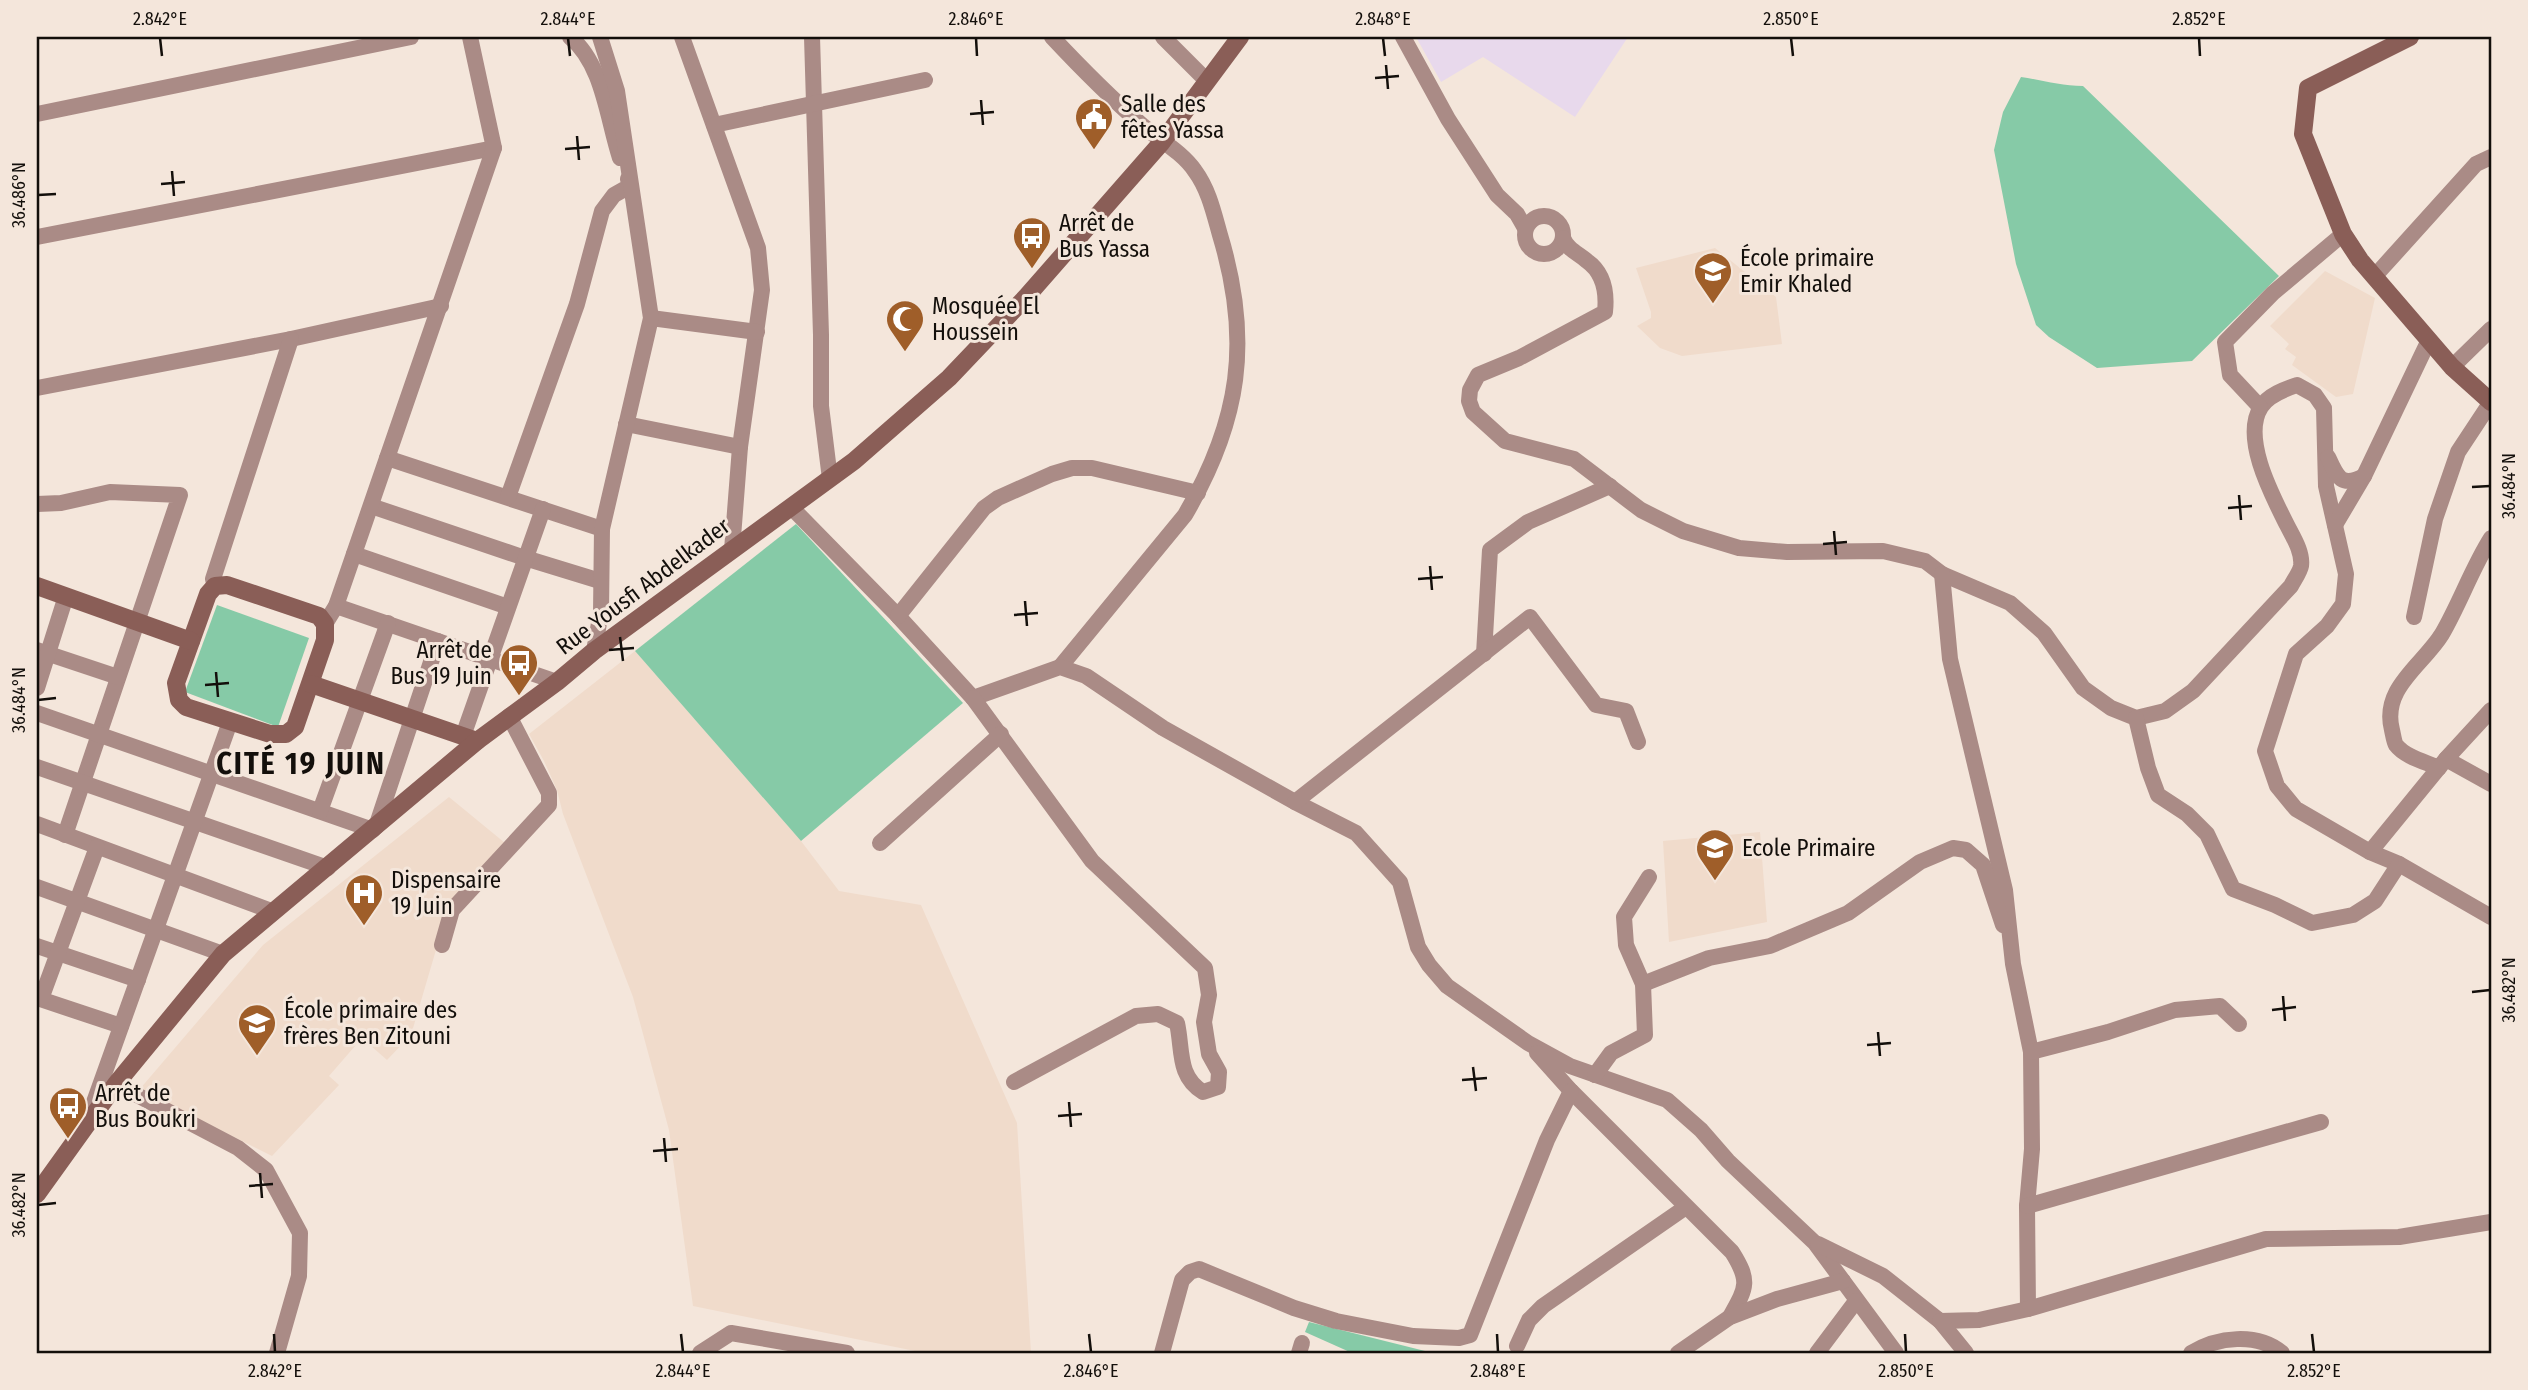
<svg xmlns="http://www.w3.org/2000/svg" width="2528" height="1390" font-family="'Fira Sans Condensed',sans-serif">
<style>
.commercial{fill:#e8d9ec}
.built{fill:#f0dbcb}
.green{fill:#86caa7}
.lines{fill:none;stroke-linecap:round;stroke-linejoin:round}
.street{stroke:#aa8b86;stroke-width:16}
.secondary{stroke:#8a5e57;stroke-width:18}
.ticks{fill:none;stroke:#130f0b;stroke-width:2.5}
.labels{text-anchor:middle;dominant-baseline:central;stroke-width:6;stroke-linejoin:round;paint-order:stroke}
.poi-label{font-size:23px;fill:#130f0b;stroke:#f4e6db;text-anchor:start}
.street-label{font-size:23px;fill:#130f0b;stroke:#f4e6db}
.district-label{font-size:30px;font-weight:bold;letter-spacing:2px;fill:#130f0b;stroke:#f4e6db}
.neatline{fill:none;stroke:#130f0b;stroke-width:2.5}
.ticks-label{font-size:18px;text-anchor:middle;fill:#130f0b}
</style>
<rect width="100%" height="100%" fill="#f4e6db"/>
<path class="commercial" d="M 1416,37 L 1628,37 L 1575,117 L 1483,57 L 1441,82 Z"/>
<g class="built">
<path d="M 1715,248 L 1776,297 L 1782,344 L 1682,356 L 1660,348 L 1637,326 L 1651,318 L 1651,312 L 1636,268 Z"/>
<path d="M 2325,271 L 2375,298 L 2353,394 L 2336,397 L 2292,365 L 2296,357 L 2285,349 L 2289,344 L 2270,326 Z"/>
<path d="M 635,651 L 801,841 L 839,891 L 921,905 L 1017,1123 L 1031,1353 L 925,1353 L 693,1306 L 669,1130 L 633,997 L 563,814 L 557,790 L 544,761 L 529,734 Z"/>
<path d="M 449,797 L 505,843 L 448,909 L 411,1035 L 387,1060 L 362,1038 L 329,1076 L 339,1085 L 272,1156 L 139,1090 L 263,945 Z"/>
<path d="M 1760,832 L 1767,922 L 1669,942 L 1663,841 Z"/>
</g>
<g class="green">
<path d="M 2021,77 C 2042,80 2061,86 2083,86 L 2279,276 L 2192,361 L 2097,368 L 2049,337 L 2036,325 L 2016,264 L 1994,150 L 2003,112 Z"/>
<path d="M 796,524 L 963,703 L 801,841 L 635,651 Z"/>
<path d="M 217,605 L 309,638 L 278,727 L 185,692 Z"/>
<path d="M 1309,1322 L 1433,1353 L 1352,1353 L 1305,1332 Z"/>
</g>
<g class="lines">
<g class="street">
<path d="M 570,37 C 603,64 607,118 620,158"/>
<path d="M 682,37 L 758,248 L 762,290 L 740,447 L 732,550"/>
<path d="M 812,37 L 821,335 L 821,406 L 830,479"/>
<path d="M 1052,37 C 1081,68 1111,98 1143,126 C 1160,140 1183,153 1195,171 C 1209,190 1214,214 1220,235 C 1252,341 1240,421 1185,515 L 1060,667"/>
<path d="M 1163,37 L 1207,81"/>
<path d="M 1403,37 L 1448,119 L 1497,195 L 1517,214 L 1525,228"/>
<path d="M 37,114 L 411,37"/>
<path d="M 714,125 L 925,80"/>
<circle cx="1544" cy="235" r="19"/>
<path d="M 37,237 L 494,148"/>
<path d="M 1563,238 C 1568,250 1578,253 1587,261 C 1604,273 1607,293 1605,312 L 1519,358 L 1478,375 L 1470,390 L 1469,401 L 1473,412 L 1505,441 L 1574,459 L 1641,510 L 1683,531 L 1739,548 L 1787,552 L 1883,551 L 1925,561 L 1942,574 L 2010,603 L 2044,633 L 2083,688 L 2111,708 L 2136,718 L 2165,711 L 2193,691 L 2291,586 C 2294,580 2300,572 2301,566 C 2303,552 2293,537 2287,525 C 2273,497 2241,438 2261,407 C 2268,395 2285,389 2297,385 L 2315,395 L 2324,408 L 2326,486 L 2346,574 L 2343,604 L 2327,626 L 2296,654 L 2265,751 L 2277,786 L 2296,809 L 2370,852 L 2399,864"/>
<path d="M 2374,277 L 2476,164 L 2491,157"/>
<path d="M 651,318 L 757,332"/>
<path d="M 2452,367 L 2491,329"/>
<path d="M 37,388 L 291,339 L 441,306"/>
<path d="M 2260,407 L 2230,375 L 2225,342 L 2273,293 L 2343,234"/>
<path d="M 626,424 L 740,447"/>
<path d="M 2328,457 C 2337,477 2341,488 2364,476"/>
<path d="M 387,458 L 602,529"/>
<path d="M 508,497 L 577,304 L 602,211 L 614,195 L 630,186 L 628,179"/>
<path d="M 37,504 L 61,503 L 110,492 L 180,495 L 65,835"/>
<path d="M 371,506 L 525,558 L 600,581"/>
<path d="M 791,507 L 898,616 L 973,698 L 1060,667 L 1086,676 L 1163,728 L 1295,802 L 1356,833 L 1400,882 L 1418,947 L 1429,965 L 1447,986 L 1528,1043 L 1570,1066 L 1667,1100 L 1701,1130 L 1728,1161 L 1815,1243 L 1896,1353"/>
<path d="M 2335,525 L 2364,476 L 2429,340"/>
<path d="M 354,554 L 508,607"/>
<path d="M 1942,574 L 1950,659 L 2005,890 L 2013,964 L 2031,1052 L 2032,1149 L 2027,1206 L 2028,1309"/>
<path d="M 215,586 L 213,579 L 291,339"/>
<path d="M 336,606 L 557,682"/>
<path d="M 898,616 L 984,508 L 998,498 L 1052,474 L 1072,468 L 1092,468 L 1198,493"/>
<path d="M 2414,617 L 2435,519 L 2458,452 L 2491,402"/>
<path d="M 325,624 L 336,606 L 494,148 L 470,37"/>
<path d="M 37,650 L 118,677"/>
<path d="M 594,651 L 601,612 L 602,529 L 651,318 L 617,91 L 600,37"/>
<path d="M 1484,654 L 1490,550 L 1528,522 L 1610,486"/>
<path d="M 37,688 L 66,596"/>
<path d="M 973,698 L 1092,861 L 1205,968 L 1209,995 L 1204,1022 L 1209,1054 L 1219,1072 L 1218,1087 L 1203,1092 C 1177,1076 1183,1050 1177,1023 L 1158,1014 L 1136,1016 L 1014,1082"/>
<path d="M 37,713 L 373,830"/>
<path d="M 2136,718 L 2148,768 L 2158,795 L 2187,814 L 2207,834 L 2233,889 L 2275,905 L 2312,923 L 2353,915 L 2375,901 L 2399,864 L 2491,917"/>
<path d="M 463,736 L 543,509"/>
<path d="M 2446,759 L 2491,784"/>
<path d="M 37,767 L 328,868"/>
<path d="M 2439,768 C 2426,762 2405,757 2396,745 C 2394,742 2393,734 2392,730 C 2381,688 2423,665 2442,634 C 2460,603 2472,568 2491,538"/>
<path d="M 1295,802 L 1530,617 L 1596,705 L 1626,711 L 1638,742"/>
<path d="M 320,811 L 388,623"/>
<path d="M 37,824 L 274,912"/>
<path d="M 376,827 L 438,641"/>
<path d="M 880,843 L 1001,734"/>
<path d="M 2370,852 L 2446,759 L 2491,710"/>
<path d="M 37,887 L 223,954"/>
<path d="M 442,945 L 452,910 L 549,805 L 549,793 L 509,716"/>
<path d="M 37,946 L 138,980"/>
<path d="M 1643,984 L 1709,958 L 1770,946 L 1848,913 L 1920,862 L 1953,848 L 1966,850 L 1983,865 L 2003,925"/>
<path d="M 37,998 L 121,1026"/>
<path d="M 41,999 L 97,847"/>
<path d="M 2031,1052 L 2108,1032 L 2175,1010 L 2220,1006 L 2239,1024"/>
<path d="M 1537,1053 L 1571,1091 L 1732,1252 C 1751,1282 1746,1288 1730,1317"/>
<path d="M 1595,1075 L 1611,1053 L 1645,1035 L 1643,984 L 1626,945 L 1624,917 L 1649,877"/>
<path d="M 116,1084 L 238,1148 L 266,1170 L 300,1233 L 299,1276 L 277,1353"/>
<path d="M 88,1119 L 230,722"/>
<path d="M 2027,1206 L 2321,1122"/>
<path d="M 1818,1244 L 1883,1276 L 1940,1321 L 1979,1320 L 2028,1309 L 2266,1239 L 2399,1237 L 2491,1222"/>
<path d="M 1940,1321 L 1966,1353"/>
<path d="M 1517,1346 L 1529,1320 L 1543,1306 L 1686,1207"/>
<path d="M 700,1353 L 731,1333 L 847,1353"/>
<path d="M 1162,1353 L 1182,1280 L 1190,1272 L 1199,1269 L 1294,1308 L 1336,1321 L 1413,1336 L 1459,1338 L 1470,1335 L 1547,1140 L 1571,1091"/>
<path d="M 1299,1353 L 1302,1343"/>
<path d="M 1678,1353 L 1730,1317 L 1777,1299 L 1843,1281"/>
<path d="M 1817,1353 L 1856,1301"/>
<path d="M 2191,1353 C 2217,1337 2257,1332 2282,1353"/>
</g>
<g class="secondary">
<path d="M 2410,37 L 2308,88 L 2303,134 L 2343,234 L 2360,260 L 2452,367 L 2491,402"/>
<path d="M 227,585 L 319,616 L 325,624 L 325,640 L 295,727 L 286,734 L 270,734 L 186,707 L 179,700 L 176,683 L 208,594 L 215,586 Z"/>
<path d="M 37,586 L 191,641"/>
<path d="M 311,684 L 477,741"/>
<path d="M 37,1194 L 116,1084 L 223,954 L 477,741 L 557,682 L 594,651 L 854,461 L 949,378 L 1027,296 L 1162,142 L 1240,37"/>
</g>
</g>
<path class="ticks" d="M 160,38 L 162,56M 568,38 L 570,56M 976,38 L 977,56M 1383,38 L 1385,56M 1791,38 L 1793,56M 2199,38 L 2200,56M 1386,65 L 1388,89M 1375,78 L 1399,76M 981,100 L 983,125M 970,114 L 994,112M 577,136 L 579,160M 565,149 L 590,147M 172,171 L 174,196M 161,184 L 185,182M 38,195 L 56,194M 2472,487 L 2490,486M 2239,495 L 2241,520M 2228,508 L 2252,506M 1834,531 L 1836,555M 1823,544 L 1847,542M 1430,566 L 1432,590M 1418,579 L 1443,577M 1025,601 L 1027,626M 1014,615 L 1038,613M 620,637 L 623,661M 609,650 L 634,648M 216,672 L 218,697M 205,685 L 229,683M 38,700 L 56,698M 2472,992 L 2490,990M 2283,996 L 2285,1021M 2272,1010 L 2296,1007M 1878,1032 L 1880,1056M 1867,1045 L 1891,1043M 1473,1067 L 1476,1091M 1462,1080 L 1487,1078M 1069,1102 L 1071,1127M 1058,1116 L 1082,1114M 664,1138 L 666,1162M 653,1151 L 678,1149M 260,1173 L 262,1198M 249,1186 L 273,1184M 38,1205 L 56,1203M 274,1334 L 275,1352M 681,1334 L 683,1352M 1089,1334 L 1091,1352M 1497,1334 L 1498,1352M 1905,1334 L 1906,1352M 2312,1334 L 2314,1352"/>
<defs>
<symbol id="civic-pin" viewBox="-11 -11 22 30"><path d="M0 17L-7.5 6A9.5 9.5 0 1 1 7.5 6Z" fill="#9f5e29" stroke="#f4e6db"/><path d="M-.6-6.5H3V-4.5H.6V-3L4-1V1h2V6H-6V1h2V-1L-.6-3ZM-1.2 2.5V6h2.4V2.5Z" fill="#fff"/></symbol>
<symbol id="bus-pin" viewBox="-11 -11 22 30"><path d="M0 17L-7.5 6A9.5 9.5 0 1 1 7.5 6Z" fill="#9f5e29" stroke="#f4e6db"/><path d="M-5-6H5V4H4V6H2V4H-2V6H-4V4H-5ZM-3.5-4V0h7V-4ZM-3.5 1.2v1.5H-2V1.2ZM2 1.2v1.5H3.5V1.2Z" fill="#fff"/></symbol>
<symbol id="school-pin" viewBox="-11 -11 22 30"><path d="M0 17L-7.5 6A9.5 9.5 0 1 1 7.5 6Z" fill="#9f5e29" stroke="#f4e6db"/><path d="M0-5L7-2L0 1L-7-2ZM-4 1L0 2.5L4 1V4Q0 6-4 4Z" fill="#fff"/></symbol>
<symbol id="mosque-pin" viewBox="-11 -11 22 30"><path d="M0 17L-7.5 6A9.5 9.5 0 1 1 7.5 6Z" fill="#9f5e29" stroke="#f4e6db"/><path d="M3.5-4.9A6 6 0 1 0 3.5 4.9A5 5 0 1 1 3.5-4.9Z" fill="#fff"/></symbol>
<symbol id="hospital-pin" viewBox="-11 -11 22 30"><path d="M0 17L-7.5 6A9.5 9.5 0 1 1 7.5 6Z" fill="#9f5e29" stroke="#f4e6db"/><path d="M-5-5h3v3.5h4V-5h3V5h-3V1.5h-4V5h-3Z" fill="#fff"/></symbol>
</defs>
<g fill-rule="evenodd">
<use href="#civic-pin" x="1072" y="95" width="44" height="60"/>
<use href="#bus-pin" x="1010" y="214" width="44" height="60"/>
<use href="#school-pin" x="1691" y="249" width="44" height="60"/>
<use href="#mosque-pin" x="883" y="297" width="44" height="60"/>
<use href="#bus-pin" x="497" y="641" width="44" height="60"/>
<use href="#school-pin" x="1693" y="826" width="44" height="60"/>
<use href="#hospital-pin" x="342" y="871" width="44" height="60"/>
<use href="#school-pin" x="235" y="1001" width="44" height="60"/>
<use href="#bus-pin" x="46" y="1084" width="44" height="60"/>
</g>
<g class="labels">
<g class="poi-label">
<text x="1121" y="104">Salle des<tspan x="1121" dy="26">fêtes Yassa</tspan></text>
<text x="1059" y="223">Arrêt de<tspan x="1059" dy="26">Bus Yassa</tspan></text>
<text x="1740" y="258">École primaire<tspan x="1740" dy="26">Emir Khaled</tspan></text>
<text x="932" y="306">Mosquée El<tspan x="932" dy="26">Houssein</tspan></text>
<text x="492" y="650" text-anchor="end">Arrêt de<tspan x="492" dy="26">Bus 19 Juin</tspan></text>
<text x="1742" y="848">Ecole Primaire</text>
<text x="391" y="880">Dispensaire<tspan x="391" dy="26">19 Juin</tspan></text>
<text x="284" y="1010">École primaire des<tspan x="284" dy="26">frères Ben Zitouni</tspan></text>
<text x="95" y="1093">Arrêt de<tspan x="95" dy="26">Bus Boukri</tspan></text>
</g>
<g class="street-label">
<text transform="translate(643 586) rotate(-37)">Rue Yousfi Abdelkader</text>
</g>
<g class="district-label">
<text x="301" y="764">CITÉ 19 JUIN</text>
</g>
</g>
<rect width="2528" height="1390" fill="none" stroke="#f4e6db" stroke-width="77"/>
<rect x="38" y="38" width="2452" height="1314" class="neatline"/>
<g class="ticks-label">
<text x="160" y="25">2.842°E</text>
<text x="568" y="25">2.844°E</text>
<text x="976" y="25">2.846°E</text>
<text x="1383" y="25">2.848°E</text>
<text x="1791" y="25">2.850°E</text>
<text x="2199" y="25">2.852°E</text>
<text transform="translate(19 195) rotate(-90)" y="6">36.486°N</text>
<text transform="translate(2509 486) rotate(-90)" y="6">36.484°N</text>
<text transform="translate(19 700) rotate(-90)" y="6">36.484°N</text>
<text transform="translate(2509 990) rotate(-90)" y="6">36.482°N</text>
<text transform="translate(19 1205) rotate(-90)" y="6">36.482°N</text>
<text x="275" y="1377">2.842°E</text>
<text x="683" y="1377">2.844°E</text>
<text x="1091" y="1377">2.846°E</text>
<text x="1498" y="1377">2.848°E</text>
<text x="1906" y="1377">2.850°E</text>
<text x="2314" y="1377">2.852°E</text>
</g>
</svg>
